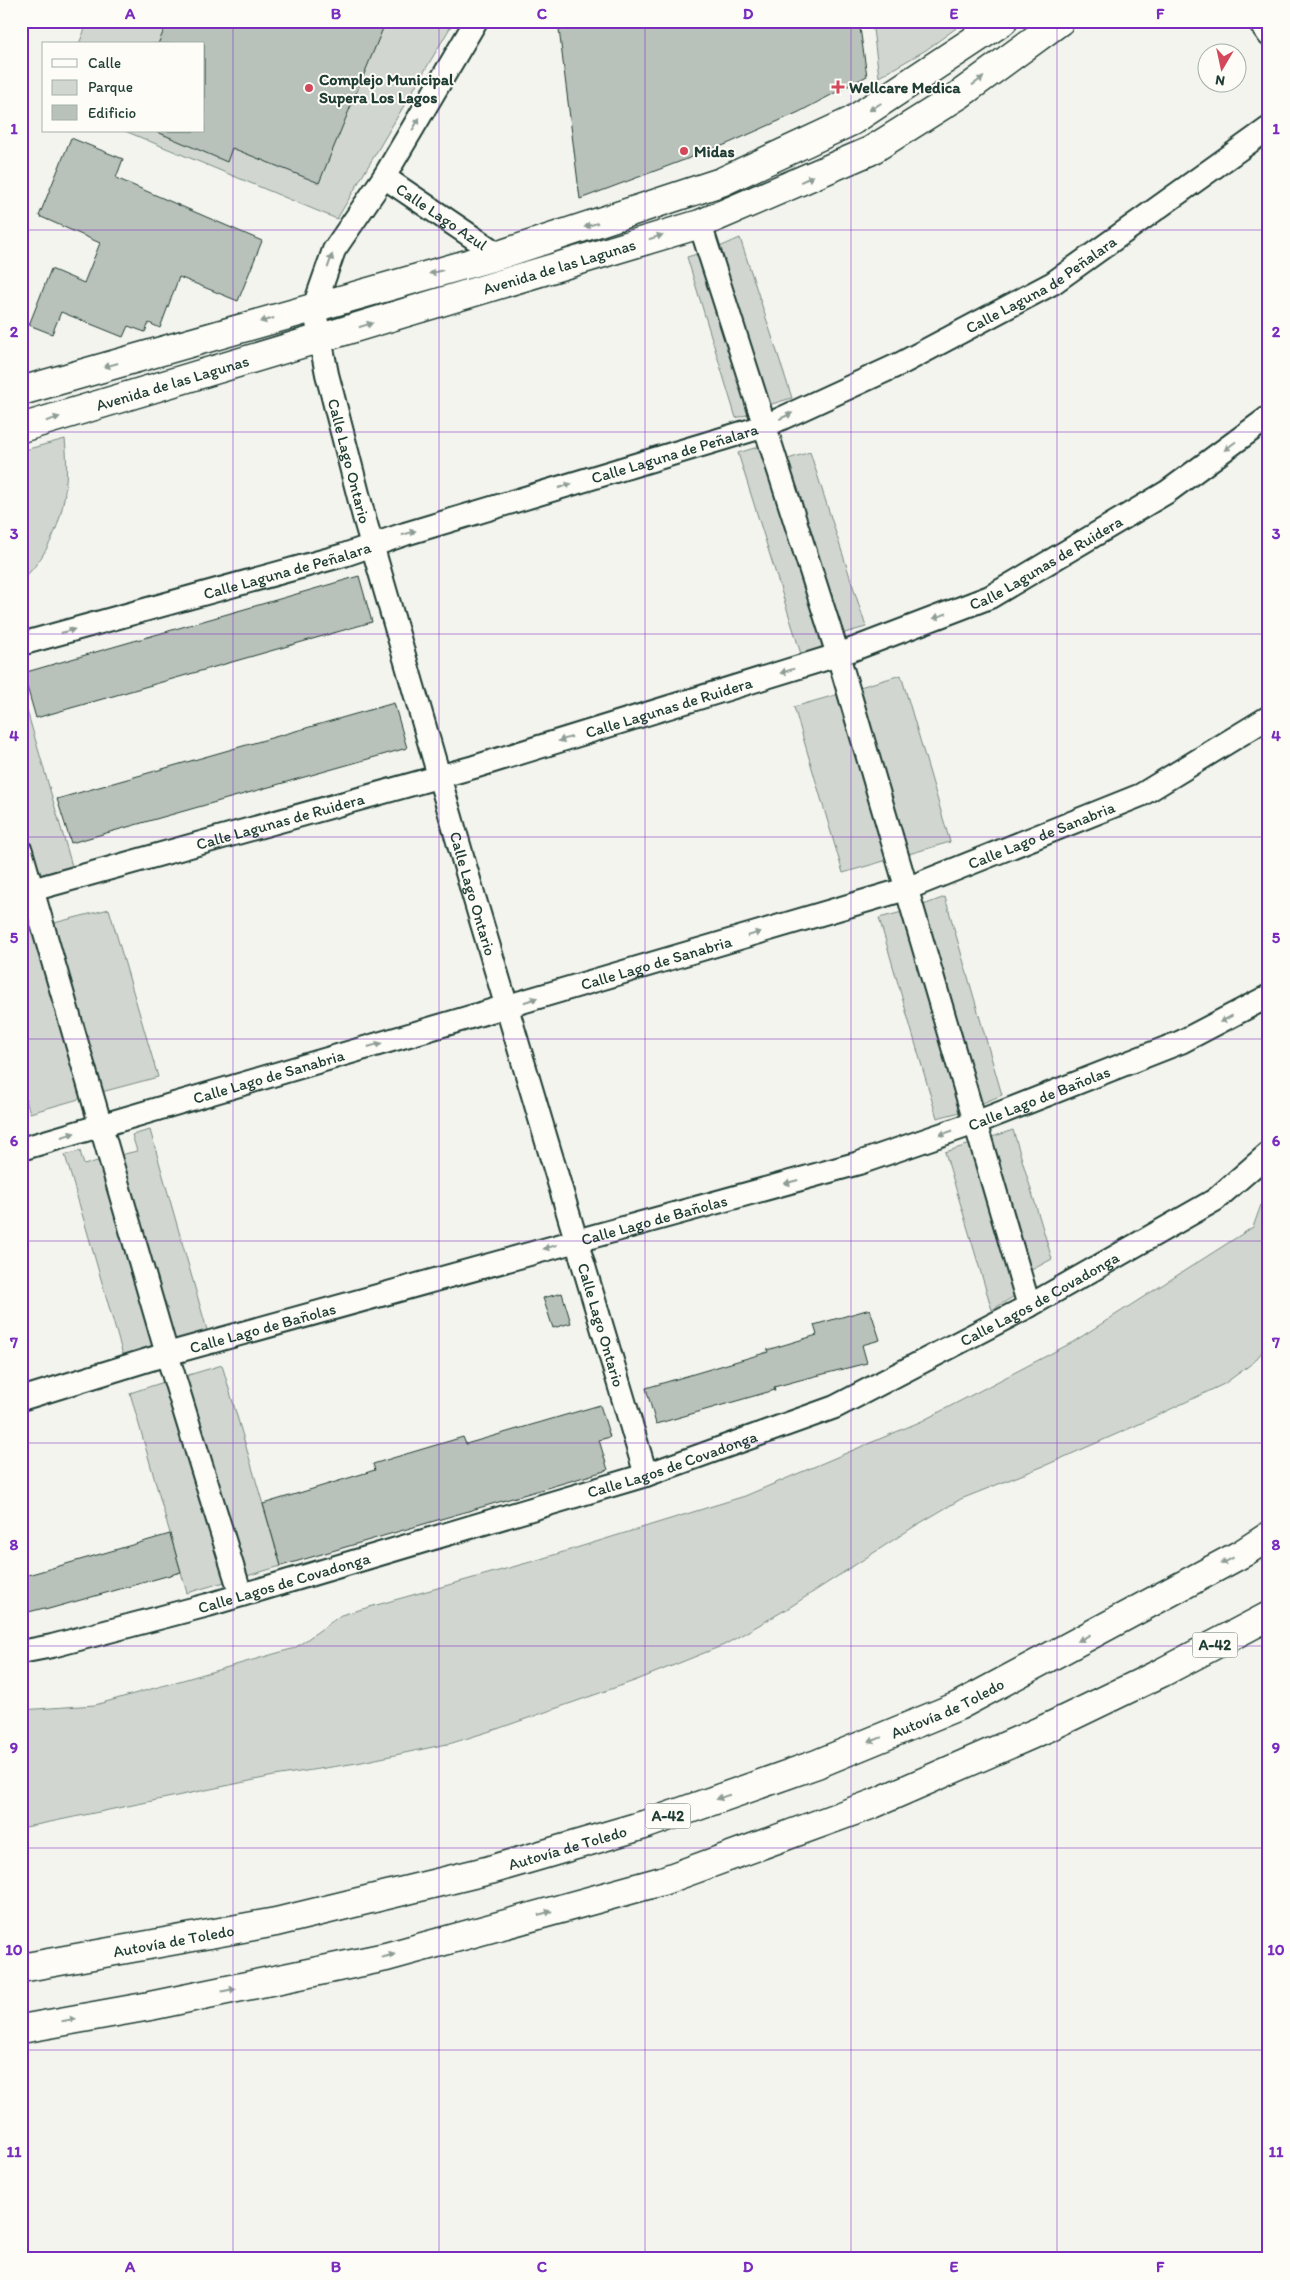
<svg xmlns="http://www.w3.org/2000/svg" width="1290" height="2280" font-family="Itim,sans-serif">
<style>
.green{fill:#d1d6d1;stroke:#788a82}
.building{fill:#b9c1bb;stroke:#1f3d34}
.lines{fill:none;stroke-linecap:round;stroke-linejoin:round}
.street-casing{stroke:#1f3d34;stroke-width:26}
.secondary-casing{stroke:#1f3d34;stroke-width:31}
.highway-casing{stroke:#1f3d34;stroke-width:31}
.street{stroke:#fdfcf7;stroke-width:22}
.secondary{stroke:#fdfcf7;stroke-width:28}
.highway{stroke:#fdfcf7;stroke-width:28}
.oneway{fill:#8e9c96}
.grid{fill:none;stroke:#7b2cbf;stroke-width:1;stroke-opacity:0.55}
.poi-dot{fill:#d1495b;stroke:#fdfcf7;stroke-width:2}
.labels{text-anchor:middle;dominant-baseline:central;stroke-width:4;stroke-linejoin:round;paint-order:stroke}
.shield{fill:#fdfcf7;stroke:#62766e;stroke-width:1}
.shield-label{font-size:15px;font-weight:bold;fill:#1f3d34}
.poi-label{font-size:16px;font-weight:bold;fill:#1f3d34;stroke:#fdfcf7;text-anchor:start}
.street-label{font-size:16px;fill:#1f3d34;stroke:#fdfcf7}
.neatline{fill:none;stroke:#7b2cbf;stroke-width:2}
.grid-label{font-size:16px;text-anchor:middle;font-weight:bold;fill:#7b2cbf}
</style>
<rect width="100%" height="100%" fill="#f4f4ef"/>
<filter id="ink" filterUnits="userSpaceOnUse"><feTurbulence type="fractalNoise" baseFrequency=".02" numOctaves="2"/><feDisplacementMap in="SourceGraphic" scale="10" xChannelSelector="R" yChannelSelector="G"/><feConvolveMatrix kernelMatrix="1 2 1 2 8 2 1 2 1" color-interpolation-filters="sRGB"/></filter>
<g filter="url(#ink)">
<g class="green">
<path d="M 88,21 L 454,21 L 337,219 L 125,131 L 204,131 L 204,44 L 79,44 Z"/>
<path d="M 872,21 L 966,21 L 926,50 L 879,77 Z"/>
<path d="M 740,238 L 792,398 L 765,406 L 715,249 Z"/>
<path d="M 704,252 L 753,413 L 736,418 L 687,257 Z"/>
<path d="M 65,439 C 71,491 61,544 21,581 L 21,451 Z"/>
<path d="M 764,445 L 827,646 L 801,654 L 738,453 Z"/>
<path d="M 810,452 L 866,627 L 841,634 L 785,460 Z"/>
<path d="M 901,675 L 950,842 L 902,856 L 853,689 Z"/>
<path d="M 21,690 L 72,866 L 36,876 L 21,827 Z"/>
<path d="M 842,693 L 891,859 L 843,873 L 794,707 Z"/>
<path d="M 945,897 L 1002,1095 L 978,1105 L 918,907 Z"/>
<path d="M 109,909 L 158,1077 L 98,1093 L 50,924 Z"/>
<path d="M 906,911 L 964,1111 L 937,1118 L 879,918 Z"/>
<path d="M 35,929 L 86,1097 L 30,1113 L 21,1085 L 21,933 Z"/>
<path d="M 150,1130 L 207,1330 L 171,1341 L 116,1156 L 137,1151 L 132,1135 Z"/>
<path d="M 1013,1130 L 1052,1259 L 1028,1272 L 986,1139 Z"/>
<path d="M 974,1143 L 1019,1293 L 992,1310 L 945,1152 Z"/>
<path d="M 80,1151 L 84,1165 L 104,1159 L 158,1345 L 123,1355 L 65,1155 Z"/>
<path d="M 1265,1194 L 1269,1196 L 1269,1343 L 1254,1362 L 1224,1384 L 1135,1426 L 1044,1466 L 961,1499 L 915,1526 L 787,1609 L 724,1645 L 637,1680 L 497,1729 L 452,1743 L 357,1763 L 274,1776 L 21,1828 L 21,1710 L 95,1705 L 295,1648 L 341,1615 L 534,1561 L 745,1496 L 922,1421 L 1073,1342 L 1253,1227 Z"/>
<path d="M 222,1365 L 281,1566 L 240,1578 L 182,1377 Z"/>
<path d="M 170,1380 L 228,1581 L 187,1593 L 130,1393 Z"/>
</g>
<g class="building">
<path d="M 168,21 L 386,21 L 319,183 L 232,148 L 227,162 L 155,131 L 204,131 L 204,44 L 158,44 Z"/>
<path d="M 558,21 L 859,21 L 867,76 L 799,112 L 727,144 L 580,199 Z"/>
<path d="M 71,138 L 123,159 L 116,178 L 262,241 L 238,301 L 179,277 L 160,328 L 149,323 L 145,332 L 128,326 L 123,337 L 61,312 L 52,334 L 29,325 L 51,269 L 84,283 L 100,243 L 39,216 Z"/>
<path d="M 359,576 L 372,622 L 36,718 L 23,673 Z"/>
<path d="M 394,703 L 407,748 L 71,843 L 57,799 Z"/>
<path d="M 562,1293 L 571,1323 L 553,1328 L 543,1298 Z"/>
<path d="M 870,1309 L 880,1340 L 862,1345 L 867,1363 L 800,1380 L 774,1387 L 775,1390 L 656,1424 L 646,1388 L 768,1352 L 767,1350 L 817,1335 L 814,1325 Z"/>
<path d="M 600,1405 L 610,1437 L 599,1440 L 608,1470 L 281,1566 L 263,1504 L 375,1470 L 373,1464 L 396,1457 L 463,1437 L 466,1444 Z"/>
<path d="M 170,1534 L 181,1572 L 45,1610 L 44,1608 L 21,1614 L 21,1577 Z"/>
</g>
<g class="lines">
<defs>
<g id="street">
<path id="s1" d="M 476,21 L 384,177 L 334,250 L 314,307 L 327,374 L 364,517 L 472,890 L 646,1475"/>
<path d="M 1259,21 L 1269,35"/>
<path id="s2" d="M 384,177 L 499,255"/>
<path d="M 700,224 L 838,655 L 1029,1306"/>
<path id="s3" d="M 21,644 L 344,555 L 405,534 L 765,426 L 902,363 L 1053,283 L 1269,128"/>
<path d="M 21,851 L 167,1354 L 241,1595"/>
<path id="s4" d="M 21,893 L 474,767 L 838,655 L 990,597 L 1167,492 L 1269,417"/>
<path id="s5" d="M 21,1149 L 906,889 L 1141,795 L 1269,717"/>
<path id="s6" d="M 21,1399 L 167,1354 L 859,1163 L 975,1123 L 1181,1042 L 1269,996"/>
<path id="s7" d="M 21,1652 L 52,1646 L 208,1605 L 646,1475 L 835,1407 L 1029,1306 L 1215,1200 L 1269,1153"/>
</g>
<g id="secondary">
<path d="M 21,391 L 499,255 L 721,182 L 852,121 L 1003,21"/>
<path id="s8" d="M 21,428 L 700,224 L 870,151 L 959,95 L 1060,21"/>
</g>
<g id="highway">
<path id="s9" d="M 21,1968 L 276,1922 L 490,1870 L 644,1825 L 817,1764 L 958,1706 L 1243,1553 L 1269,1536"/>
<path d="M 21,2029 L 150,2006 L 386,1957 L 662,1881 L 873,1804 L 1049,1727 L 1161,1673 L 1269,1616"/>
</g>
</defs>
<use href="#street" class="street-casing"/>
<use href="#secondary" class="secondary-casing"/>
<use href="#highway" class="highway-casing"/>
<use href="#street" class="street"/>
<use href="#secondary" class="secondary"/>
<use href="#highway" class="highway"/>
</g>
<defs><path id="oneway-solid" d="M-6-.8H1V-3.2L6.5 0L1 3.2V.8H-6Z" transform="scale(1.25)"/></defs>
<g class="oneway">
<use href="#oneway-solid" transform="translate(978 81) rotate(-36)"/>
<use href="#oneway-solid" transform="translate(875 107) rotate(148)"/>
<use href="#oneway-solid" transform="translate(416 124) rotate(-60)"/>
<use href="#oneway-solid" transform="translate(807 179) rotate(-24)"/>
<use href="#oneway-solid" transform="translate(591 225) rotate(162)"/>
<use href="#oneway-solid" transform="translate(656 237) rotate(-17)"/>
<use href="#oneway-solid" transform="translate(330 261) rotate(-71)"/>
<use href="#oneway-solid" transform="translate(436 272) rotate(165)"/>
<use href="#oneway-solid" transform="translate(267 320) rotate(164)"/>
<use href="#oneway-solid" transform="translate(366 325) rotate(-17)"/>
<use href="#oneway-solid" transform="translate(111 365) rotate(164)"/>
<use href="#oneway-solid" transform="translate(786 416) rotate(-25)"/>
<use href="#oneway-solid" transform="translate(53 419) rotate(-17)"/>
<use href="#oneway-solid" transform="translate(1230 446) rotate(143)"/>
<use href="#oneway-solid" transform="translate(565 486) rotate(-17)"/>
<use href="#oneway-solid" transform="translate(409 533) rotate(-17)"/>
<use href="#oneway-solid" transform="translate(940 616) rotate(159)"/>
<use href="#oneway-solid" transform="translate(68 631) rotate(-15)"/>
<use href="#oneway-solid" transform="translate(787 671) rotate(163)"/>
<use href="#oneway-solid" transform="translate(565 739) rotate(163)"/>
<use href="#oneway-solid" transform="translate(754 934) rotate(-17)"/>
<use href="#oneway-solid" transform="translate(531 1000) rotate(-17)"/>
<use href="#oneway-solid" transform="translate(1226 1019) rotate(152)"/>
<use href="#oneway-solid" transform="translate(375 1045) rotate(-16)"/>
<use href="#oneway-solid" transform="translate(946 1133) rotate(161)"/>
<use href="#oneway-solid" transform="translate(68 1135) rotate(-17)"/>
<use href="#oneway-solid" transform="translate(791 1182) rotate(165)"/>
<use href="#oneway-solid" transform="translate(550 1247) rotate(164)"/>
<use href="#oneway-solid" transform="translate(1227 1561) rotate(152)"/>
<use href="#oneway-solid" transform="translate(1084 1638) rotate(152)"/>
<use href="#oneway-solid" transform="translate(875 1740) rotate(158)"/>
<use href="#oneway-solid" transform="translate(723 1797) rotate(161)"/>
<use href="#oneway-solid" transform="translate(545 1913) rotate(-15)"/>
<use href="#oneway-solid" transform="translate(388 1956) rotate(-14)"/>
<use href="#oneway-solid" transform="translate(229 1990) rotate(-12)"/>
<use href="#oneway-solid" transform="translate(69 2020) rotate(-10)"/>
</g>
</g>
<path class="grid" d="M 233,21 L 233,2259M 439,21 L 439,2259M 645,21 L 645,2259M 851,21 L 851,2259M 1057,21 L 1057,2259M 21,230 L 1269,230M 21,432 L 1269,432M 21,634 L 1269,634M 21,837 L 1269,837M 21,1039 L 1269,1039M 21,1241 L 1269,1241M 21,1443 L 1269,1443M 21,1646 L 1269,1646M 21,1848 L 1269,1848M 21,2050 L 1269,2050"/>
<g class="poi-dot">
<path d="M835.5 79.5h5v5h5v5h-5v5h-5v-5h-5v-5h5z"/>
<circle cx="309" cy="88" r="5"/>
<circle cx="684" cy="151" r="5"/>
</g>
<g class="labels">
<g class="shield">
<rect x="1192.5" y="1632.5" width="45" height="25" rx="4"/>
<rect x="645.5" y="1803.5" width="45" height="25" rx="4"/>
</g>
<g class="shield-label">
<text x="1215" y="1645">A-42</text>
<text x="668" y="1816">A-42</text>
</g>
<g class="poi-label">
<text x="319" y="79">Complejo Municipal<tspan x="319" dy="18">Supera Los Lagos</tspan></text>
<text x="849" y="87">Wellcare Medica</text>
<text x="694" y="151">Midas</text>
</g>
<g class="street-label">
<text stroke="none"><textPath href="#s2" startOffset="70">Calle Lago Azul</textPath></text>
<text stroke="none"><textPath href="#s8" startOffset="562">Avenida de las Lagunas</textPath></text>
<text stroke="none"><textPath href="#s3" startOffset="1086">Calle Laguna de Peñalara</textPath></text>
<text stroke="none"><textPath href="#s8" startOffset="158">Avenida de las Lagunas</textPath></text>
<text stroke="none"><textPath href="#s3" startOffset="681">Calle Laguna de Peñalara</textPath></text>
<text stroke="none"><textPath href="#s1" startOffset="488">Calle Lago Ontario</textPath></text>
<text stroke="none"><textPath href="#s4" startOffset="1079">Calle Lagunas de Ruidera</textPath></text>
<text stroke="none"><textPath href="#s3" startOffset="276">Calle Laguna de Peñalara</textPath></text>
<text stroke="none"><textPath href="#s4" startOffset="674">Calle Lagunas de Ruidera</textPath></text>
<text stroke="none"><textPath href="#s4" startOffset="269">Calle Lagunas de Ruidera</textPath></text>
<text stroke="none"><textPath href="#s5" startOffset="1068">Calle Lago de Sanabria</textPath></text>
<text stroke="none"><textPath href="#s1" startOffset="938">Calle Lago Ontario</textPath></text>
<text stroke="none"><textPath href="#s5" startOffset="662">Calle Lago de Sanabria</textPath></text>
<text stroke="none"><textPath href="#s5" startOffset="258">Calle Lago de Sanabria</textPath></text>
<text stroke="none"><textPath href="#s6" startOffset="1062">Calle Lago de Bañolas</textPath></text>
<text stroke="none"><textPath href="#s6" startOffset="658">Calle Lago de Bañolas</textPath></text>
<text stroke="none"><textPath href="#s7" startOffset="1082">Calle Lagos de Covadonga</textPath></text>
<text stroke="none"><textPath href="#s1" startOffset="1388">Calle Lago Ontario</textPath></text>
<text stroke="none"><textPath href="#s6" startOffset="252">Calle Lago de Bañolas</textPath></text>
<text stroke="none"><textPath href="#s7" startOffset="678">Calle Lagos de Covadonga</textPath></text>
<text stroke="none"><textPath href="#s7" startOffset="272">Calle Lagos de Covadonga</textPath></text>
<text stroke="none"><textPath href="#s9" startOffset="965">Autovía de Toledo</textPath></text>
<text stroke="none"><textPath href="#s9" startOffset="560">Autovía de Toledo</textPath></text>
<text stroke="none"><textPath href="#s9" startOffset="155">Autovía de Toledo</textPath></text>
</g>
</g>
<rect width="1290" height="2280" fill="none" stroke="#fdfcf7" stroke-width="55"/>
<rect x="42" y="42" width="162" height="90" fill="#fdfcf7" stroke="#a4b0a9"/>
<rect x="52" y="59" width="25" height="8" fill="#fdfcf7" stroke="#a4b0a9"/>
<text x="88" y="68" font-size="15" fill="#1f3d34">Calle</text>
<rect x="52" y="80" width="25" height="15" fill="#d1d6d1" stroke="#a4b0a9"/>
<text x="88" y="92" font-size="15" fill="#1f3d34">Parque</text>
<rect x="52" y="105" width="25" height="15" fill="#b9c1bb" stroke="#a4b0a9"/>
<text x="88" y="118" font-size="15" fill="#1f3d34">Edificio</text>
<g transform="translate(1222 68) rotate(189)"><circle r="24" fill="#fdfcf7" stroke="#a4b0a9"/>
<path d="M0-4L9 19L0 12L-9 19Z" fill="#d1495b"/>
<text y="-8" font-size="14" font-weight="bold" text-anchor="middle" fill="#1f3d34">N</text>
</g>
<rect x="28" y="28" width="1234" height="2224" class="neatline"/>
<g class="grid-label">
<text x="130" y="19">A</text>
<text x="336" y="19">B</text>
<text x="542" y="19">C</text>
<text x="748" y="19">D</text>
<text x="954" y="19">E</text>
<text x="1160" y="19">F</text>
<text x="14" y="134">1</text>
<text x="1276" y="134">1</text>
<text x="14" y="337">2</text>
<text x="1276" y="337">2</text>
<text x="14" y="539">3</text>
<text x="1276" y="539">3</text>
<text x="14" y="741">4</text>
<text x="1276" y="741">4</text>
<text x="14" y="943">5</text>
<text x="1276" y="943">5</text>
<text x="14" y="1146">6</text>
<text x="1276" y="1146">6</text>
<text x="14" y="1348">7</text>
<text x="1276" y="1348">7</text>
<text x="14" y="1550">8</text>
<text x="1276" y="1550">8</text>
<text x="14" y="1753">9</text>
<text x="1276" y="1753">9</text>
<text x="14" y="1955">10</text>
<text x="1276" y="1955">10</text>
<text x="14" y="2157">11</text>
<text x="1276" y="2157">11</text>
<text x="130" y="2272">A</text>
<text x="336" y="2272">B</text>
<text x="542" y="2272">C</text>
<text x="748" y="2272">D</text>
<text x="954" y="2272">E</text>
<text x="1160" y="2272">F</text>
</g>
</svg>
